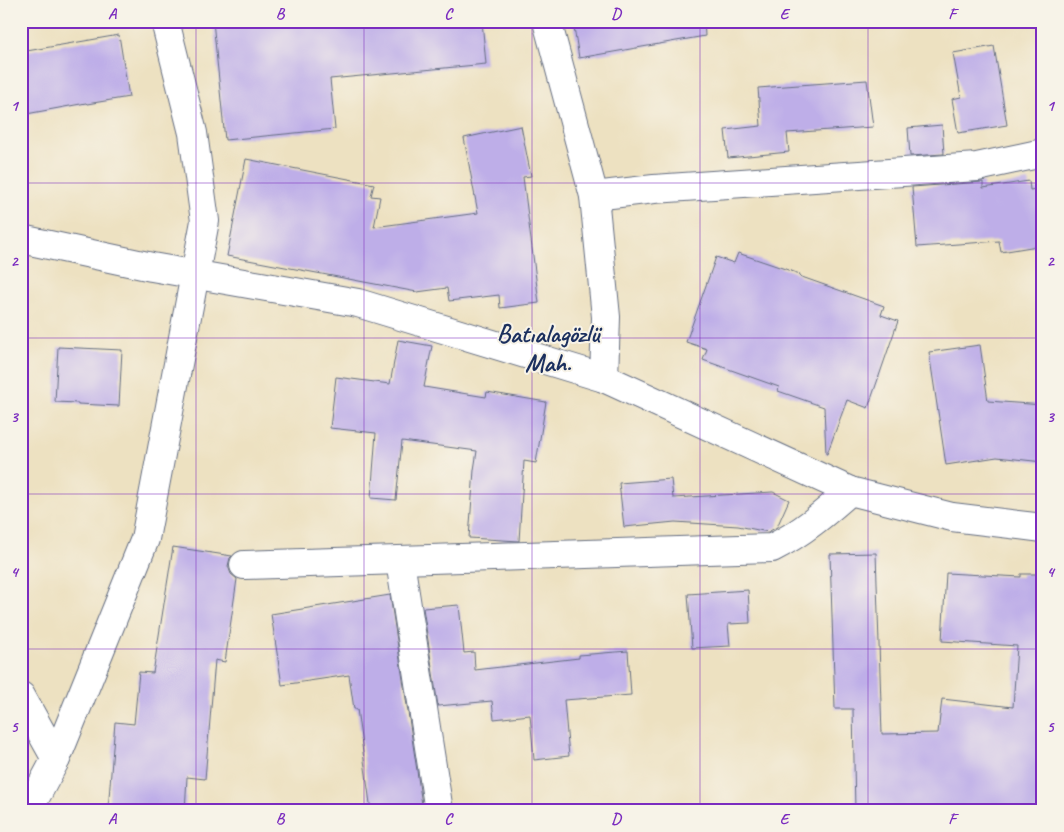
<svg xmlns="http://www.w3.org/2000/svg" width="1064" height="832" font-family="Caveat,sans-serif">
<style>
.building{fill:#beaee8}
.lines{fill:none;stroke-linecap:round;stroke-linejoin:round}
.minor-casing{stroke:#646d81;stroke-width:30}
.minor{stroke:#fff;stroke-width:28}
.grid{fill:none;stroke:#7b2cbf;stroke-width:1;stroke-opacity:0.55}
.labels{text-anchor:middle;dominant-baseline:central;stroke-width:4;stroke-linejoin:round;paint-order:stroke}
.district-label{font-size:25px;font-weight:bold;fill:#1b2f5e;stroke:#f7f3e8}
.neatline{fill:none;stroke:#7b2cbf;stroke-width:2}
.grid-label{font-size:16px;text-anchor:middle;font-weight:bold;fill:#7b2cbf}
</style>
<rect width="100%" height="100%" fill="#f7f3e8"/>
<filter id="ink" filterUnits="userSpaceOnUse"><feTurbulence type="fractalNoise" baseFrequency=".02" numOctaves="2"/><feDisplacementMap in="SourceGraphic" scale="10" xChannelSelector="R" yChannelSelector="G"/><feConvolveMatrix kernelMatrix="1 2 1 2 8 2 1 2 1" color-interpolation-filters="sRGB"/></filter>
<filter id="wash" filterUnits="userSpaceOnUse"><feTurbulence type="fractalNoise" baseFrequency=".0096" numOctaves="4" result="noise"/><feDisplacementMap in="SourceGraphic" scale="20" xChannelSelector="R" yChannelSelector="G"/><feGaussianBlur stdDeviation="1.12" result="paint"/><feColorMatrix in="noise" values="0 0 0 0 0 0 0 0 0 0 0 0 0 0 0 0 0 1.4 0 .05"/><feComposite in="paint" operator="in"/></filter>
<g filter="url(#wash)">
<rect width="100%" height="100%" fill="#ede1c1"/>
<g id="blocks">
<g class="building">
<path d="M 213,21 L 482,21 L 486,64 L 330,79 L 335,129 L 225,140 Z"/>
<path d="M 573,21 L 704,21 L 705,36 L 579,58 Z"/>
<path d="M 119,35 L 129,97 L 87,104 L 86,103 L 21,115 L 21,52 Z"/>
<path d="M 994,46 L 1007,125 L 958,133 L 952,99 L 961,97 L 953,53 Z"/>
<path d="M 867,80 L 873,127 L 787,133 L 789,152 L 728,158 L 725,130 L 761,126 L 758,88 Z"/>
<path d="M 942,125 L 944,154 L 910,156 L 908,128 Z"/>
<path d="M 521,126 L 531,176 L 523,177 L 539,303 L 500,308 L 499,295 L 449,301 L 447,288 L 417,292 L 227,256 L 246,159 L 374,184 L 371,196 L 380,197 L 374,227 L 478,213 L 464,138 Z"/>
<path d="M 1029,181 L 1030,190 L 1043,188 L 1043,245 L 1001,252 L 999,241 L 917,247 L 912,187 L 983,182 L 983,188 Z"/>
<path d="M 738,253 L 800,274 L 799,276 L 884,306 L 881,315 L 898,321 L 868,408 L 847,400 L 827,454 L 826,454 L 824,407 L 778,391 L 779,387 L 703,360 L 707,349 L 686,342 L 716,257 L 734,263 Z"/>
<path d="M 398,340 L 432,346 L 424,387 L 486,397 L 487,392 L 546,402 L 536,463 L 524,461 L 519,541 L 469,538 L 474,470 L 477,451 L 402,441 L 396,500 L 371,498 L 376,433 L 330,428 L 336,377 L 390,384 Z"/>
<path d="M 980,345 L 988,401 L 1043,405 L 1043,462 L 997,457 L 946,465 L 929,352 Z"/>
<path d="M 58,347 L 122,350 L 119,406 L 78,404 L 78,403 L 55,402 Z"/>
<path d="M 671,479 L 673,498 L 773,492 L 789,500 L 777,527 L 768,532 L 738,526 L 675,522 L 624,527 L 619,483 Z"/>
<path d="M 173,547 L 232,556 L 230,558 L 228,566 L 231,574 L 237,579 L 225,662 L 215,660 L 205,779 L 187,777 L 185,811 L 108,811 L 115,722 L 134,724 L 139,672 L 153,673 Z"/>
<path d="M 876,553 L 882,734 L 938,733 L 942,699 L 1013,707 L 1017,646 L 942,641 L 946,573 L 1021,577 L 1021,574 L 1043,574 L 1043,811 L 855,811 L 853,709 L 835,709 L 830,554 Z"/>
<path d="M 748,590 L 750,623 L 728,624 L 730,646 L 692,648 L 688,594 Z"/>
<path d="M 390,595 L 416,764 L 423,811 L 371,811 L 357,709 L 354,709 L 349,675 L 282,685 L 271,614 Z"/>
<path d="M 459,605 L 464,653 L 474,652 L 475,670 L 579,658 L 579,655 L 628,651 L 631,695 L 564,700 L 569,756 L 534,760 L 530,715 L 494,719 L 492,701 L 438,706 L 423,608 Z"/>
</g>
</g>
</g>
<g filter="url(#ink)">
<use href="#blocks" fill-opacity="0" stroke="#646d81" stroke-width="1"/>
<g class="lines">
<defs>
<g id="minor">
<path d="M 547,21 L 594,196 L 606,317 L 604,378"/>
<path d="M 594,196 L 654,189 L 977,167 L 1043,153"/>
<path d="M 21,239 L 152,267 L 358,303 L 604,378 L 850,491 L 952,517 L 1043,528"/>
<path d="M 400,561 L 439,811"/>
<path d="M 244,565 L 772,548 C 802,533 825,513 850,491"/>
<path d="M 21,696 L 56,759"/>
<path d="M 28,811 L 56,759 L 145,539 L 205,221 L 193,133 L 165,21"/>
</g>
</defs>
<use href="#minor" class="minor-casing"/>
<use href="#minor" class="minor"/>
</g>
</g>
<path class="grid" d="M 196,21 L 196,811M 364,21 L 364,811M 532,21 L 532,811M 700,21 L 700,811M 868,21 L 868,811M 21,183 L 1043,183M 21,338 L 1043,338M 21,494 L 1043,494M 21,649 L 1043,649"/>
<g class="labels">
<g class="district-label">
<text x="548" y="334">Batıalagözlü<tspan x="548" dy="29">Mah.</tspan></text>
</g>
</g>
<rect width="1064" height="832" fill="none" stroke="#f7f3e8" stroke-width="55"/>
<rect x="28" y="28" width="1008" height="776" class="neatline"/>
<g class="grid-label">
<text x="112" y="19">A</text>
<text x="280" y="19">B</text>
<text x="448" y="19">C</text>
<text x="616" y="19">D</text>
<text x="784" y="19">E</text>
<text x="952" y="19">F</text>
<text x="14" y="111">1</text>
<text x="1050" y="111">1</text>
<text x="14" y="266">2</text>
<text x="1050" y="266">2</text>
<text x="14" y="422">3</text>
<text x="1050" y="422">3</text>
<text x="14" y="577">4</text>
<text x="1050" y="577">4</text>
<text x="14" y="732">5</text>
<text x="1050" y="732">5</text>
<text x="112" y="824">A</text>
<text x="280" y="824">B</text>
<text x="448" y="824">C</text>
<text x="616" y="824">D</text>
<text x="784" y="824">E</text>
<text x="952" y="824">F</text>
</g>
</svg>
